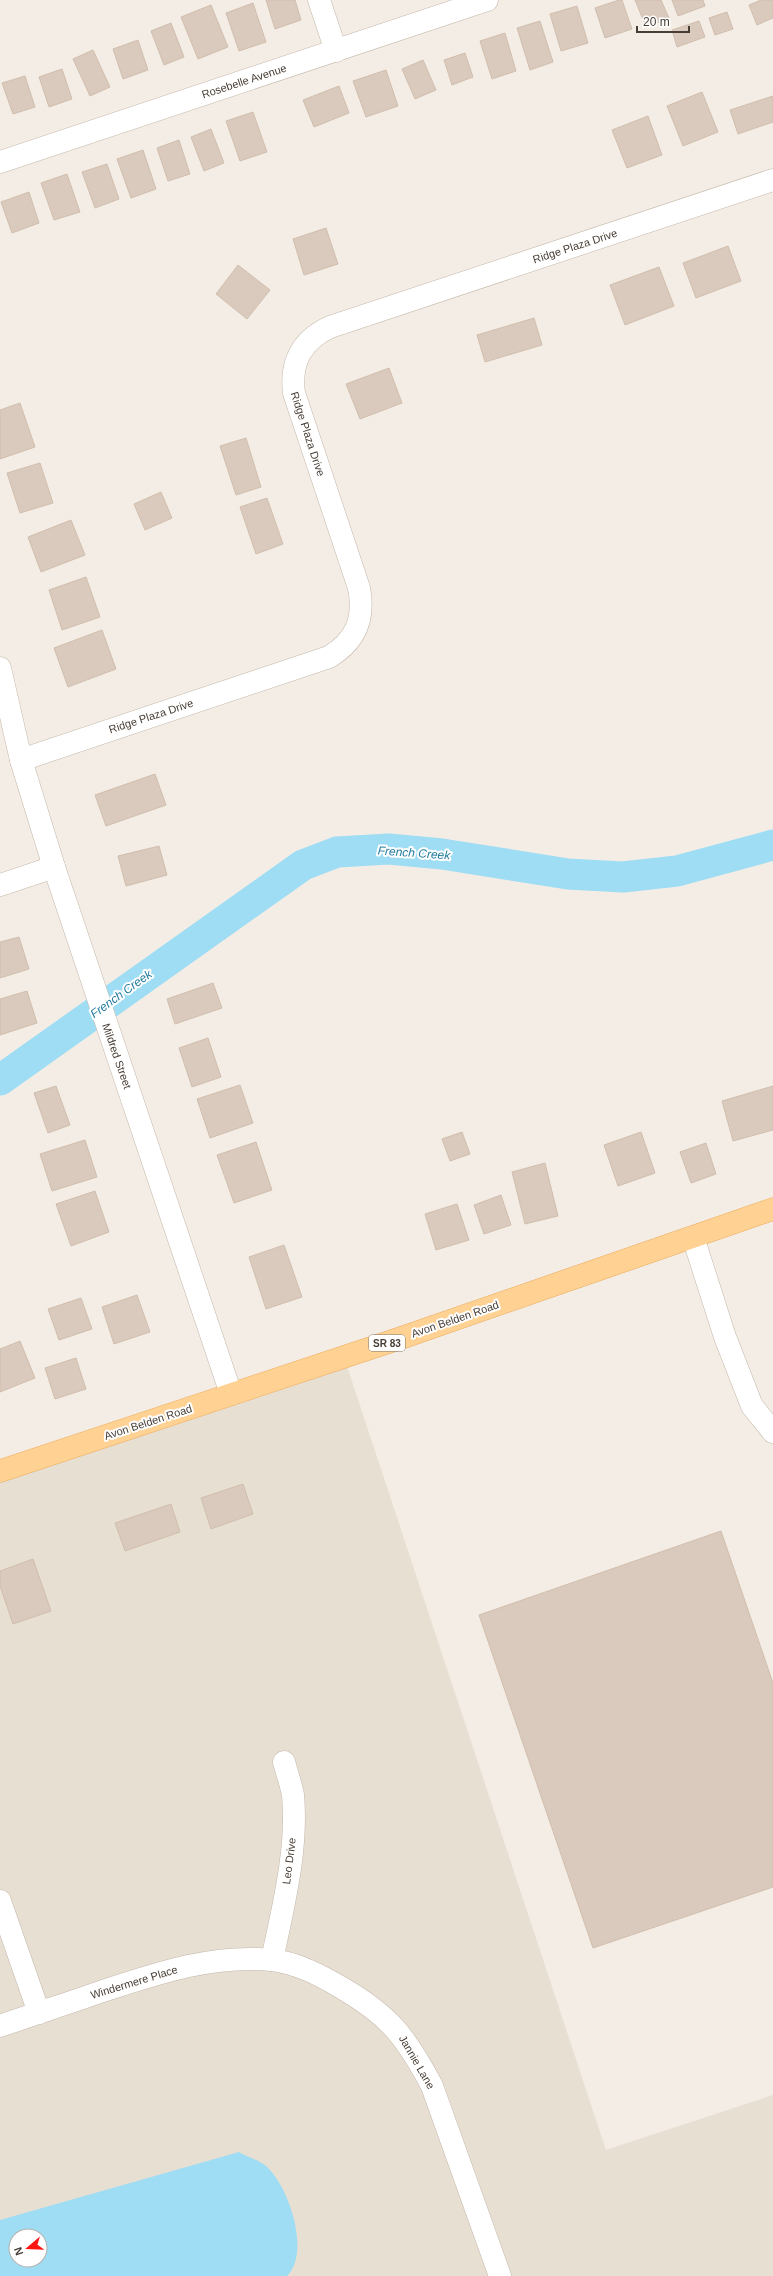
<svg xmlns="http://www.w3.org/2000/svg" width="773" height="2276" font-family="Helvetica,sans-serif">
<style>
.residential{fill:#e8dfd3;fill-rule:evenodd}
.water{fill:#9eddf4;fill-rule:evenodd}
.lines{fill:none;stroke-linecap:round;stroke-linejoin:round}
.river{stroke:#9eddf4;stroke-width:31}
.building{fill:#d9cabd;stroke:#d1bead}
.minor-casing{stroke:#c3b7aa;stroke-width:23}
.major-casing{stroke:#eaac5d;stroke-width:23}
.minor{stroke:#fff;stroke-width:22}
.major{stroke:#ffd193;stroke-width:22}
.labels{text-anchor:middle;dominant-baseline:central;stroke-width:4;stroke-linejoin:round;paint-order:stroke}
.shield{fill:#fff;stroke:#7e7771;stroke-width:1}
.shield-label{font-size:10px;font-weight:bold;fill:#473d34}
.street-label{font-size:11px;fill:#473d34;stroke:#fff}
.water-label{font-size:12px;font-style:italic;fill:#257c9f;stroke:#fff}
</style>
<rect width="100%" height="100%" fill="#f4ede5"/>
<path class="residential" d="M 344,1357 L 606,2150 L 773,2095 L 773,2276 L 0,2276 L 0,1471 ZM 16,2236 L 40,2236 L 40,2260 L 16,2260 Z"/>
<path class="water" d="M 239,2152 C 247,2157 259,2160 266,2166 C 289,2186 311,2253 287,2276 L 0,2276 L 0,2220 ZM 16,2236 L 40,2236 L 40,2260 L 16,2260 Z"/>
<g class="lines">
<path class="river" d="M 0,1080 L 303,865 L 337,852 L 389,849 L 442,854 L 568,874 L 623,877 L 677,871 L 773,845"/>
</g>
<g class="building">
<path d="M 266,0 L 295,0 L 301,20 L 275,29 Z"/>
<path d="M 619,0 L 622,0 L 632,29 L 605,38 L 595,8 Z"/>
<path d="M 635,0 L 661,0 L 669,18 L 646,27 Z"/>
<path d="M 672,0 L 703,0 L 705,6 L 678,16 Z"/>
<path d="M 761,0 L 773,0 L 773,18 L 757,25 L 749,5 Z"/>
<path d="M 253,3 L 266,42 L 239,51 L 226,13 Z"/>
<path d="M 211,5 L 228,47 L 198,59 L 181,17 Z"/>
<path d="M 577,6 L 588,43 L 561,51 L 550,14 Z"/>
<path d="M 727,12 L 733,29 L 715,35 L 709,18 Z"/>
<path d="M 540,21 L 553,62 L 530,70 L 517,28 Z"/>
<path d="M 699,21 L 705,37 L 677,47 L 672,30 Z"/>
<path d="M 171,23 L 184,57 L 164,65 L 151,31 Z"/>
<path d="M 505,33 L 516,71 L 492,79 L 480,41 Z"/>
<path d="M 138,40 L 148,70 L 123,79 L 113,49 Z"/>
<path d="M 93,50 L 110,87 L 90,96 L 73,59 Z"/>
<path d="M 465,53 L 473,77 L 452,85 L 444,60 Z"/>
<path d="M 423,60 L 436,90 L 415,99 L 402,69 Z"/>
<path d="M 62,69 L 72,99 L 49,107 L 39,77 Z"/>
<path d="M 386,70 L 398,106 L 366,117 L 353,81 Z"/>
<path d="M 25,76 L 35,107 L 13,114 L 2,83 Z"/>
<path d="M 339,86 L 349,113 L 314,127 L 303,100 Z"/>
<path d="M 702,92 L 718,132 L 683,146 L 667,106 Z"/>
<path d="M 773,96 L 773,122 L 738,134 L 730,110 Z"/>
<path d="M 253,112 L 267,152 L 240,161 L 226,121 Z"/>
<path d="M 648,116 L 662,155 L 627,168 L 612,130 Z"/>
<path d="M 211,129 L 224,163 L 204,171 L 191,137 Z"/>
<path d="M 179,140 L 190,174 L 168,181 L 157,148 Z"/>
<path d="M 143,150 L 156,189 L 131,198 L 117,159 Z"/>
<path d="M 107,164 L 119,199 L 95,208 L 82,172 Z"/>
<path d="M 67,174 L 80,212 L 54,220 L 41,183 Z"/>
<path d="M 29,192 L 39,223 L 12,233 L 1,202 Z"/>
<path d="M 326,228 L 338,264 L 304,275 L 293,239 Z"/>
<path d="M 728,246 L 741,281 L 696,298 L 683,263 Z"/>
<path d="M 238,265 L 270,290 L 247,319 L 216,294 Z"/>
<path d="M 659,267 L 674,306 L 625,325 L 610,285 Z"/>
<path d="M 534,318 L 542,345 L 485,362 L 477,335 Z"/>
<path d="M 389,368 L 402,403 L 360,419 L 346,384 Z"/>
<path d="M 20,403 L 35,447 L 0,459 L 0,410 Z"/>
<path d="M 246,438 L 261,487 L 236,495 L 220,446 Z"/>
<path d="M 40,463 L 53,503 L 20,513 L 7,473 Z"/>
<path d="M 161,492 L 172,518 L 145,530 L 134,504 Z"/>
<path d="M 267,498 L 283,544 L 256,554 L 240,507 Z"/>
<path d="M 71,520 L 85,555 L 41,572 L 28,537 Z"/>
<path d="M 86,577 L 100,617 L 62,630 L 49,590 Z"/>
<path d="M 102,630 L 116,669 L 68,687 L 54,648 Z"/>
<path d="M 155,774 L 166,805 L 106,826 L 95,795 Z"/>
<path d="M 159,846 L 167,875 L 126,886 L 118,856 Z"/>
<path d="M 19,937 L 29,969 L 0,978 L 0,942 Z"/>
<path d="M 213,983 L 222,1008 L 175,1024 L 167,999 Z"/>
<path d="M 27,991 L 37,1023 L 0,1035 L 0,999 Z"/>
<path d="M 208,1038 L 221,1077 L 192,1087 L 179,1048 Z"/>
<path d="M 240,1085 L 253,1123 L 210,1138 L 197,1099 Z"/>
<path d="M 56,1086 L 70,1125 L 48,1133 L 34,1093 Z"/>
<path d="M 773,1086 L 773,1130 L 733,1141 L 722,1101 Z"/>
<path d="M 462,1132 L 470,1154 L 450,1161 L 442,1139 Z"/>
<path d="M 641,1132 L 655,1173 L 618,1186 L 604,1145 Z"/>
<path d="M 85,1140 L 97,1177 L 52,1191 L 40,1154 Z"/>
<path d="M 256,1142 L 272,1190 L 234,1203 L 217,1155 Z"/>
<path d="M 706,1143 L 716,1174 L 691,1183 L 680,1152 Z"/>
<path d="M 545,1163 L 558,1216 L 525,1224 L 512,1172 Z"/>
<path d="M 95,1191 L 109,1232 L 71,1246 L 56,1204 Z"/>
<path d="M 501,1195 L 511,1225 L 484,1234 L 474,1205 Z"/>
<path d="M 457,1204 L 469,1240 L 436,1250 L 425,1214 Z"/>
<path d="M 284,1245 L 302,1297 L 266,1309 L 249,1257 Z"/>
<path d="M 137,1295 L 150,1332 L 114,1344 L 102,1307 Z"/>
<path d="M 81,1298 L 92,1329 L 59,1340 L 48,1309 Z"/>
<path d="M 20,1341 L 35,1378 L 0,1392 L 0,1349 Z"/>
<path d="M 76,1358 L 86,1389 L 55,1399 L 45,1368 Z"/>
<path d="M 243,1484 L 253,1514 L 211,1529 L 201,1498 Z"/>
<path d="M 171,1504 L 180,1532 L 125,1551 L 115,1523 Z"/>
<path d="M 721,1531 L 773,1683 L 773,1887 L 593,1948 L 479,1615 Z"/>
<path d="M 33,1559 L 51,1611 L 13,1624 L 0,1586 L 0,1571 Z"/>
</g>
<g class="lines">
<defs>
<g id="minor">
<path d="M 319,0 L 336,51"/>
<path d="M 0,162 L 487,0"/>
<path d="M 0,668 L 21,760 L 54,867 L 231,1394"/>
<path d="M 21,760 L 329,657 C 356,641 365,619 359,588 L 294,393 C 290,362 302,340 330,327 L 773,180"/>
<path d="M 0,885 L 54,867"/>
<path d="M 693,1237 L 725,1337 L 752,1406 L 773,1432"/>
<path d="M 0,1901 L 39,2013"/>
<path d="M 272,1960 C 283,1907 298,1850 293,1795 C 291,1784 287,1773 284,1762"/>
<path d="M 0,2026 C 34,2014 69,2003 103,1991 C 158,1973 214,1954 272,1960 C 297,1963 320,1975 342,1988 C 390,2016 406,2037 432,2086 L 500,2276"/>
</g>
<path id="major" d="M 0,1471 L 401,1338 L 773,1209"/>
</defs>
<use href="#minor" class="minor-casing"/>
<use href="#major" class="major-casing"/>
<use href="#minor" class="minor"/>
<use href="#major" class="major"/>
</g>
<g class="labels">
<rect class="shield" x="369" y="1335" width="36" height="16" rx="3"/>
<g class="shield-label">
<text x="387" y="1343">SR 83</text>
</g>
<g class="street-label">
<text transform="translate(244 81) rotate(-18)">Rosebelle Avenue</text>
<text transform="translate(575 246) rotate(-18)">Ridge Plaza Drive</text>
<text transform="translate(308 434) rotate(72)">Ridge Plaza Drive</text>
<text transform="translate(151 716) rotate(-18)">Ridge Plaza Drive</text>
<text transform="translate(117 1056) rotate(71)">Mildred Street</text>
<text transform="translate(455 1319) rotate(-19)">Avon Belden Road</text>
<text transform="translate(148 1422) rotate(-18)">Avon Belden Road</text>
<text transform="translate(289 1861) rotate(-83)">Leo Drive</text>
<text transform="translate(134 1982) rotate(-17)">Windermere Place</text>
<text transform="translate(417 2062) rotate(60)">Jannie Lane</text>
</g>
<g class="water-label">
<text transform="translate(414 853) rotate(4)">French Creek</text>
<text transform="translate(121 994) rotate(-36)">French Creek</text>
</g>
</g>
<g transform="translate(28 2248) rotate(251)"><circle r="19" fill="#ffffff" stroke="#b5b1ae"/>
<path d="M0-3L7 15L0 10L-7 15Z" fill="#ff1411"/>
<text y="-6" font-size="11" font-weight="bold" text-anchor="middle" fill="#473d34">N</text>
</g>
<path d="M637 26v6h52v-6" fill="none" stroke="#473d34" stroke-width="2"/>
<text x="643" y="26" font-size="12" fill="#473d34" stroke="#ffffff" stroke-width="3" paint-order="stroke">20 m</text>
</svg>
